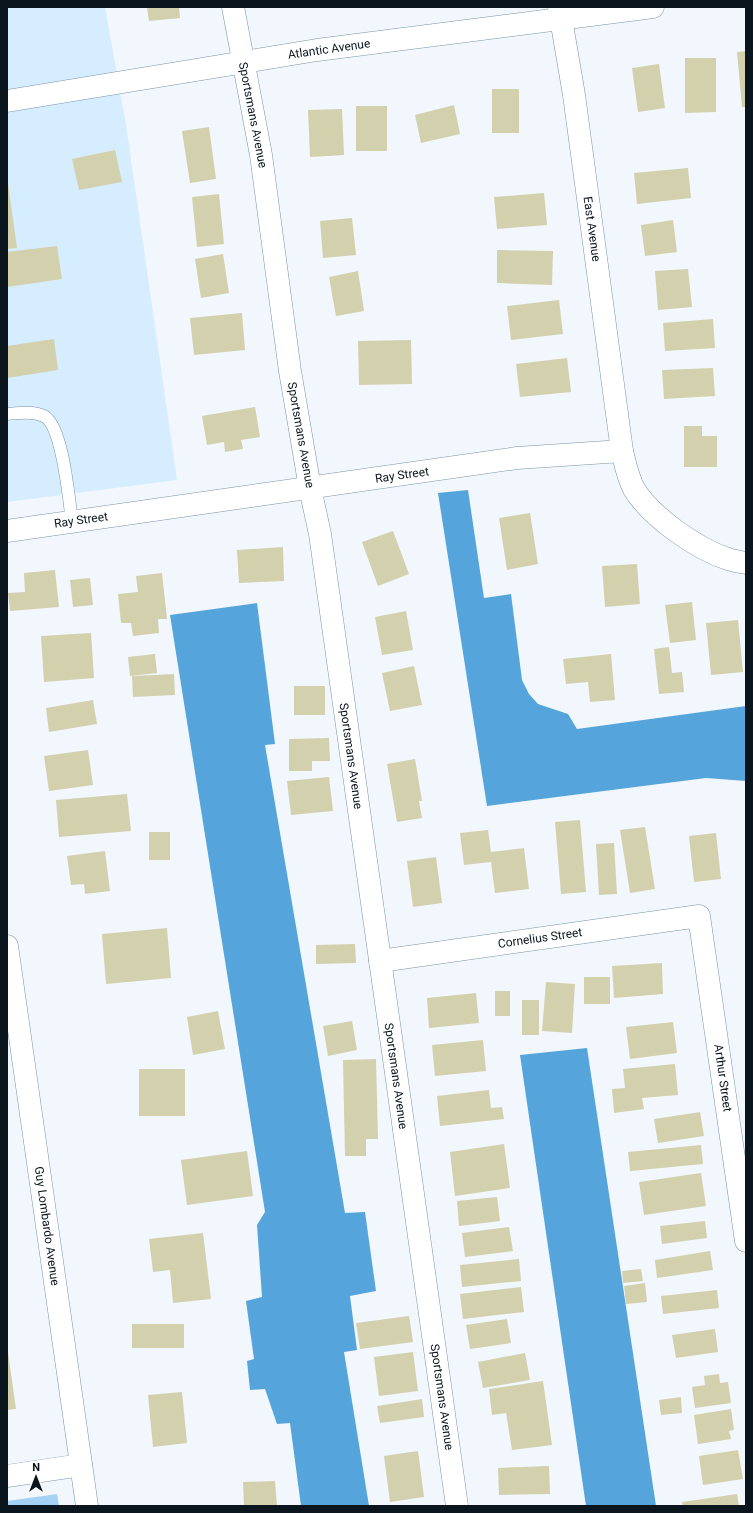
<svg xmlns="http://www.w3.org/2000/svg" width="753" height="1513" font-family="Roboto,sans-serif">
<style>
.built{fill:#d6edff}
.green{fill:#a5d2f4}
.water{fill:#55a4db}
.building{fill:#d3d0ad}
.lines{fill:none;stroke-linecap:round;stroke-linejoin:round}
.lane-casing{stroke:#7794ab;stroke-width:13}
.street-casing{stroke:#7794ab;stroke-width:23}
.secondary-casing{stroke:#7794ab;stroke-width:23}
.lane{stroke:#fff;stroke-width:12}
.street{stroke:#fff;stroke-width:22}
.secondary{stroke:#fff;stroke-width:22}
.labels{text-anchor:middle;dominant-baseline:central;stroke-width:3;stroke-linejoin:round;paint-order:stroke}
.street-label{font-size:12px;fill:#0a151e;stroke:#fff}
</style>
<rect width="100%" height="100%" fill="#f1f7fc"/>
<path class="built" d="M 7,7 L 105,7 L 126,125 L 177,480 L 7,502 Z"/>
<path class="green" d="M 57,1494 L 59,1506 L 7,1506 L 7,1501 Z"/>
<g class="water">
<path d="M 468,490 L 484,598 L 511,594 L 522,680 L 529,694 L 538,704 L 568,714 L 577,729 L 746,706 L 746,781 L 706,778 L 487,806 L 438,493 Z"/>
<path d="M 257,603 L 275,744 L 265,745 L 345,1213 L 365,1212 L 376,1291 L 350,1296 L 357,1350 L 344,1352 L 369,1506 L 301,1506 L 290,1423 L 277,1424 L 265,1389 L 250,1390 L 247,1361 L 254,1359 L 246,1301 L 262,1297 L 257,1225 L 265,1212 L 170,615 Z"/>
<path d="M 587,1048 L 656,1506 L 586,1506 L 520,1055 Z"/>
</g>
<g class="building">
<path d="M 147,7 L 179,7 L 180,18 L 149,21 Z"/>
<path d="M 746,51 L 746,107 L 742,107 L 737,52 Z"/>
<path d="M 685,58 L 716,58 L 716,112 L 685,113 Z"/>
<path d="M 659,64 L 665,108 L 638,112 L 632,68 Z"/>
<rect x="492" y="89" width="27" height="44"/>
<path d="M 454,105 L 460,134 L 421,143 L 415,115 Z"/>
<rect x="356" y="106" width="31" height="45"/>
<path d="M 342,109 L 344,155 L 310,157 L 308,110 Z"/>
<path d="M 209,127 L 216,179 L 190,183 L 182,131 Z"/>
<path d="M 115,150 L 122,182 L 79,190 L 72,159 Z"/>
<path d="M 688,168 L 691,198 L 637,204 L 634,173 Z"/>
<path d="M 7,176 L 17,248 L 7,249 Z"/>
<path d="M 544,193 L 547,225 L 497,229 L 494,197 Z"/>
<path d="M 219,194 L 224,244 L 197,247 L 192,197 Z"/>
<path d="M 352,218 L 356,255 L 323,258 L 320,221 Z"/>
<path d="M 673,220 L 677,252 L 645,256 L 641,225 Z"/>
<path d="M 57,246 L 62,279 L 7,287 L 7,252 Z"/>
<path d="M 497,250 L 553,251 L 552,285 L 497,283 Z"/>
<path d="M 223,254 L 229,293 L 201,298 L 195,259 Z"/>
<path d="M 688,269 L 692,307 L 658,310 L 655,271 Z"/>
<path d="M 358,271 L 364,311 L 336,316 L 329,277 Z"/>
<path d="M 559,300 L 563,334 L 511,340 L 507,306 Z"/>
<path d="M 242,313 L 245,350 L 194,355 L 190,318 Z"/>
<path d="M 713,319 L 715,348 L 665,351 L 663,323 Z"/>
<path d="M 54,339 L 58,370 L 7,378 L 7,346 Z"/>
<path d="M 411,340 L 412,384 L 359,385 L 358,341 Z"/>
<path d="M 567,358 L 571,392 L 520,397 L 516,364 Z"/>
<path d="M 713,368 L 715,396 L 664,399 L 662,370 Z"/>
<path d="M 255,407 L 260,437 L 241,440 L 243,449 L 225,452 L 224,442 L 207,445 L 202,416 Z"/>
<path d="M 684,426 L 702,426 L 702,436 L 717,436 L 717,467 L 684,467 Z"/>
<path d="M 530,513 L 538,564 L 507,570 L 499,518 Z"/>
<path d="M 393,531 L 409,574 L 378,586 L 362,542 Z"/>
<path d="M 283,547 L 284,581 L 239,583 L 237,550 Z"/>
<path d="M 637,564 L 640,604 L 605,607 L 602,566 Z"/>
<path d="M 55,570 L 59,607 L 10,611 L 8,593 L 25,592 L 24,573 Z"/>
<path d="M 162,573 L 167,619 L 158,619 L 159,633 L 133,636 L 131,623 L 121,623 L 118,594 L 138,592 L 136,576 Z"/>
<path d="M 90,578 L 93,605 L 73,607 L 70,580 Z"/>
<path d="M 692,602 L 696,640 L 670,643 L 665,605 Z"/>
<path d="M 406,611 L 413,650 L 382,655 L 375,617 Z"/>
<path d="M 738,620 L 743,672 L 711,675 L 706,623 Z"/>
<path d="M 91,633 L 94,678 L 44,682 L 41,636 Z"/>
<path d="M 669,647 L 672,673 L 682,672 L 684,692 L 659,694 L 654,649 Z"/>
<path d="M 155,654 L 157,673 L 130,676 L 128,657 Z"/>
<path d="M 611,654 L 615,700 L 590,702 L 588,682 L 566,684 L 563,659 Z"/>
<path d="M 414,666 L 422,705 L 390,711 L 382,673 Z"/>
<path d="M 174,674 L 175,695 L 133,697 L 132,676 Z"/>
<rect x="294" y="686" width="31" height="29"/>
<path d="M 93,700 L 97,724 L 49,732 L 46,708 Z"/>
<path d="M 329,738 L 330,761 L 312,761 L 312,771 L 289,771 L 289,739 Z"/>
<path d="M 88,750 L 93,785 L 49,791 L 44,756 Z"/>
<path d="M 415,759 L 422,801 L 419,801 L 422,818 L 397,822 L 387,764 Z"/>
<path d="M 329,777 L 333,811 L 291,815 L 287,781 Z"/>
<path d="M 127,794 L 131,831 L 59,837 L 56,800 Z"/>
<path d="M 580,820 L 586,892 L 561,894 L 555,822 Z"/>
<path d="M 645,827 L 655,889 L 630,893 L 620,830 Z"/>
<path d="M 488,830 L 491,852 L 524,848 L 529,889 L 495,893 L 491,862 L 464,865 L 460,833 Z"/>
<rect x="149" y="832" width="21" height="28"/>
<path d="M 716,833 L 721,879 L 694,882 L 689,836 Z"/>
<path d="M 614,843 L 617,894 L 599,895 L 596,844 Z"/>
<path d="M 105,851 L 110,891 L 85,894 L 84,884 L 71,885 L 67,856 Z"/>
<path d="M 436,857 L 442,903 L 413,907 L 407,861 Z"/>
<path d="M 167,928 L 171,978 L 106,984 L 102,934 Z"/>
<path d="M 355,944 L 356,963 L 316,964 L 316,945 Z"/>
<path d="M 662,963 L 663,994 L 614,998 L 612,966 Z"/>
<rect x="584" y="977" width="26" height="27"/>
<path d="M 546,982 L 575,984 L 572,1033 L 542,1031 Z"/>
<rect x="495" y="991" width="15" height="25"/>
<path d="M 476,993 L 479,1023 L 429,1028 L 427,998 Z"/>
<rect x="522" y="1000" width="17" height="35"/>
<path d="M 218,1011 L 225,1049 L 193,1055 L 187,1017 Z"/>
<path d="M 352,1021 L 357,1050 L 328,1056 L 323,1026 Z"/>
<path d="M 673,1022 L 677,1053 L 630,1059 L 626,1027 Z"/>
<path d="M 483,1040 L 486,1071 L 435,1076 L 432,1045 Z"/>
<path d="M 376,1059 L 378,1139 L 366,1139 L 366,1156 L 345,1156 L 343,1060 Z"/>
<path d="M 675,1064 L 678,1095 L 642,1098 L 644,1109 L 614,1113 L 612,1089 L 625,1088 L 623,1069 Z"/>
<rect x="139" y="1069" width="46" height="47"/>
<path d="M 489,1090 L 491,1108 L 502,1107 L 504,1119 L 440,1126 L 437,1096 Z"/>
<path d="M 700,1112 L 704,1136 L 658,1143 L 654,1119 Z"/>
<path d="M 504,1144 L 510,1188 L 455,1196 L 450,1152 Z"/>
<path d="M 701,1145 L 703,1164 L 630,1171 L 628,1152 Z"/>
<path d="M 247,1151 L 253,1196 L 187,1205 L 181,1160 Z"/>
<path d="M 701,1173 L 706,1206 L 644,1215 L 639,1182 Z"/>
<path d="M 497,1197 L 500,1221 L 459,1226 L 457,1201 Z"/>
<path d="M 705,1221 L 707,1238 L 662,1244 L 660,1226 Z"/>
<path d="M 509,1227 L 513,1251 L 465,1257 L 462,1233 Z"/>
<path d="M 203,1233 L 211,1299 L 173,1303 L 170,1270 L 153,1272 L 149,1239 Z"/>
<path d="M 710,1251 L 713,1270 L 657,1278 L 655,1260 Z"/>
<path d="M 519,1259 L 521,1281 L 462,1287 L 460,1265 Z"/>
<path d="M 641,1269 L 643,1281 L 623,1283 L 622,1271 Z"/>
<path d="M 645,1283 L 647,1302 L 626,1304 L 624,1286 Z"/>
<path d="M 521,1287 L 524,1312 L 463,1319 L 460,1294 Z"/>
<path d="M 717,1290 L 719,1308 L 663,1314 L 661,1296 Z"/>
<path d="M 409,1316 L 413,1342 L 360,1349 L 356,1323 Z"/>
<path d="M 507,1319 L 511,1343 L 470,1349 L 466,1325 Z"/>
<rect x="132" y="1324" width="52" height="24"/>
<path d="M 715,1329 L 718,1352 L 676,1358 L 672,1335 Z"/>
<path d="M 7,1345 L 16,1409 L 7,1410 Z"/>
<path d="M 413,1352 L 418,1391 L 379,1396 L 374,1357 Z"/>
<path d="M 525,1353 L 530,1380 L 483,1388 L 478,1362 Z"/>
<path d="M 719,1374 L 720,1383 L 728,1382 L 731,1403 L 695,1408 L 692,1387 L 705,1385 L 704,1376 Z"/>
<path d="M 543,1381 L 552,1445 L 512,1450 L 506,1413 L 492,1415 L 489,1389 Z"/>
<path d="M 182,1392 L 187,1443 L 153,1447 L 148,1395 Z"/>
<path d="M 681,1397 L 682,1413 L 661,1415 L 659,1400 Z"/>
<path d="M 422,1399 L 424,1417 L 380,1423 L 377,1406 Z"/>
<path d="M 731,1409 L 734,1430 L 729,1431 L 731,1439 L 698,1444 L 694,1415 Z"/>
<path d="M 738,1450 L 743,1479 L 703,1485 L 699,1456 Z"/>
<path d="M 418,1451 L 424,1497 L 390,1502 L 384,1456 Z"/>
<path d="M 549,1466 L 550,1494 L 499,1495 L 498,1468 Z"/>
<path d="M 275,1481 L 277,1506 L 244,1506 L 243,1482 Z"/>
<path d="M 737,1494 L 739,1506 L 683,1506 L 682,1502 Z"/>
</g>
<g class="lines">
<defs>
<path id="lane" d="M 7,414 C 19,413 32,411 44,416 C 63,426 69,500 72,522"/>
<g id="street">
<path d="M 233,7 L 261,155 L 290,371 L 310,488 L 320,534 L 457,1506"/>
<path d="M 559,7 L 574,95 L 622,451 C 625,463 628,478 634,489 C 651,517 697,549 728,559 C 734,561 740,562 746,563"/>
<path d="M 7,531 L 517,458 L 622,451"/>
<path d="M 380,961 L 699,916 L 746,1241"/>
<path d="M 7,1476 L 81,1465"/>
</g>
<g id="secondary">
<path d="M 7,101 L 317,50 L 653,7"/>
<path d="M 7,946 L 87,1506"/>
</g>
</defs>
<use href="#lane" class="lane-casing"/>
<use href="#street" class="street-casing"/>
<use href="#secondary" class="secondary-casing"/>
<use href="#lane" class="lane"/>
<use href="#street" class="street"/>
<use href="#secondary" class="secondary"/>
</g>
<g class="labels">
<g class="street-label">
<text transform="translate(329 49) rotate(-8)">Atlantic Avenue</text>
<text transform="translate(253 115) rotate(79)">Sportsmans Avenue</text>
<text transform="translate(592 229) rotate(82)">East Avenue</text>
<text transform="translate(301 435) rotate(80)">Sportsmans Avenue</text>
<text transform="translate(402 475) rotate(-8)">Ray Street</text>
<text transform="translate(81 520) rotate(-8)">Ray Street</text>
<text transform="translate(351 756) rotate(82)">Sportsmans Avenue</text>
<text transform="translate(540 938) rotate(-8)">Cornelius Street</text>
<text transform="translate(396 1076) rotate(82)">Sportsmans Avenue</text>
<text transform="translate(723 1078) rotate(82)">Arthur Street</text>
<text transform="translate(47 1226) rotate(82)">Guy Lombardo Avenue</text>
<text transform="translate(442 1397) rotate(82)">Sportsmans Avenue</text>
</g>
</g>
<rect width="753" height="1513" fill="none" stroke="#0a151e" stroke-width="16"/>
<g transform="translate(36 1477)" stroke="#ffffff" stroke-width="3" paint-order="stroke">
<path d="M0-3L7 15L0 10L-7 15Z" fill="#0a151e"/>
<text y="-6" font-size="11" font-weight="bold" text-anchor="middle" fill="#0a151e">N</text>
</g>
</svg>
